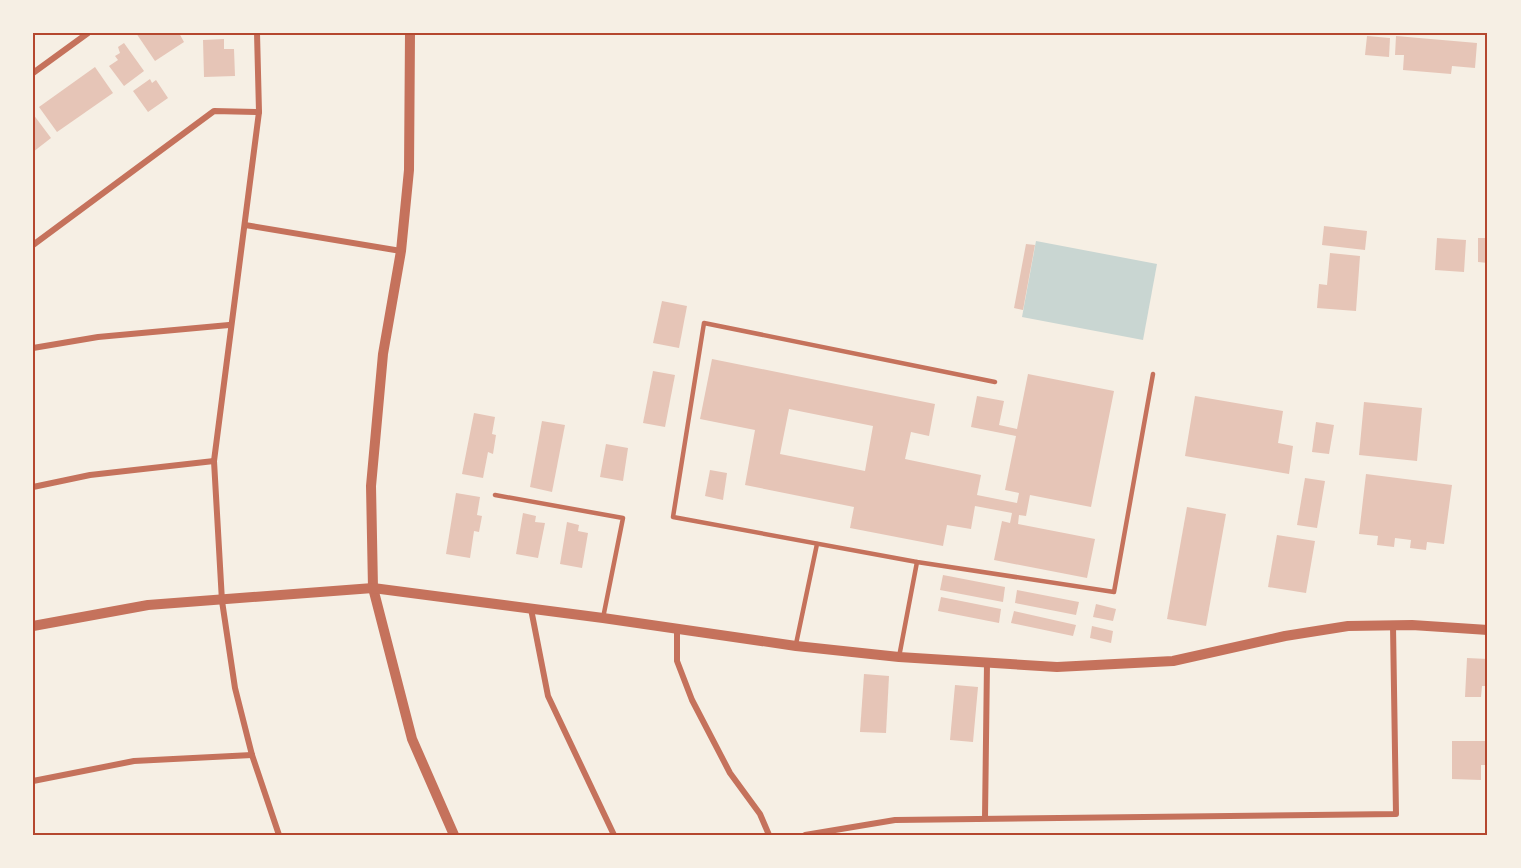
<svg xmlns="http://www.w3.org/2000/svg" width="1521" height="868" font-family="'DM Sans',sans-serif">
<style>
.water{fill:#c9d6d2}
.building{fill:#e6c5b7;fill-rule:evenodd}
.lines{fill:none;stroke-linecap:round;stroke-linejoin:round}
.service{stroke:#c5725c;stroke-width:4.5}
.minor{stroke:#c5725c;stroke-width:6}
.tertiary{stroke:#c5725c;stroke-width:10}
.neatline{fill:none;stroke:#b5482f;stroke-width:2}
</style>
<rect width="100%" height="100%" fill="#f6efe4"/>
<path class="water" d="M 1036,241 L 1157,264 L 1143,340 L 1022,317 Z"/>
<g class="building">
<path d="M 136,33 L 179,33 L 184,42 L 155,61 Z"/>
<path d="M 1367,36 L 1390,38 L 1389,57 L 1365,55 Z"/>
<path d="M 1396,36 L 1477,43 L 1475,68 L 1452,66 L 1451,74 L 1403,70 L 1404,55 L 1395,55 Z"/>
<path d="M 224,39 L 224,49 L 234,49 L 235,76 L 204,77 L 203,40 Z"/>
<path d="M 124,43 L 144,71 L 124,86 L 109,66 L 118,60 L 115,56 L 120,53 L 118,47 Z"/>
<path d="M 95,67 L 113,93 L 57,132 L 39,107 Z"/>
<path d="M 150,79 L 152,83 L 156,80 L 168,98 L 148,112 L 133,91 Z"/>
<path d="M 33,114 L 51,138 L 33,152 Z"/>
<path d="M 1324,226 L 1367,231 L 1365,250 L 1322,245 Z"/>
<path d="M 1437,238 L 1466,240 L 1464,272 L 1435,270 Z"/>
<path d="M 1478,238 L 1488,238 L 1488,263 L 1478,262 Z"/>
<path d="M 1026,244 L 1035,245 L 1023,310 L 1014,308 Z"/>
<path d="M 1330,253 L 1360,256 L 1356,311 L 1317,308 L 1319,284 L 1327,285 Z"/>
<path d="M 662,301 L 687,306 L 679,348 L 653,343 Z"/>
<path d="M 712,359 L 935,404 L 929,436 L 911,432 L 905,459 L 981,475 L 977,495 L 1017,503 L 1019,493 L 1005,490 L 1016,436 L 971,427 L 977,396 L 1004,401 L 999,425 L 1017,429 L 1028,374 L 1114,391 L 1091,507 L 1030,495 L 1026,516 L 1019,515 L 1018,524 L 1095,539 L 1087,578 L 994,560 L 1002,521 L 1010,523 L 1012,513 L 975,506 L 971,529 L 947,525 L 943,546 L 850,528 L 854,507 L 745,485 L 755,430 L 700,419 ZM 789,409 L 873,426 L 865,471 L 780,454 Z"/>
<path d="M 653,371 L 675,375 L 665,427 L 643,423 Z"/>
<path d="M 1195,396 L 1283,411 L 1278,443 L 1293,446 L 1289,474 L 1185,456 Z"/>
<path d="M 1364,402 L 1422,408 L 1417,461 L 1359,455 Z"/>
<path d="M 474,413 L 495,417 L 492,434 L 496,435 L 493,454 L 488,452 L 483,478 L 462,474 Z"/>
<path d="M 542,421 L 565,425 L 552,492 L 530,487 Z"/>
<path d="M 1316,422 L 1334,425 L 1329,454 L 1312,452 Z"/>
<path d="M 606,444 L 628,448 L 623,481 L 600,477 Z"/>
<path d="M 710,470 L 727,473 L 723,500 L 705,496 Z"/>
<path d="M 1366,474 L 1452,485 L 1444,544 L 1427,542 L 1426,550 L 1410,548 L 1411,540 L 1395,538 L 1394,547 L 1377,545 L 1378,536 L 1359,534 Z"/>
<path d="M 1305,478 L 1325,481 L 1317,528 L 1297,525 Z"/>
<path d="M 456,493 L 480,497 L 477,515 L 482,516 L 479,532 L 474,531 L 470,558 L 446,554 Z"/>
<path d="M 1187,507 L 1226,514 L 1206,626 L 1167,619 Z"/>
<path d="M 523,513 L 536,516 L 535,522 L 545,523 L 538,558 L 516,554 Z"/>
<path d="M 567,522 L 579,525 L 578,531 L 588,533 L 582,568 L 560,564 Z"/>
<path d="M 1277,535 L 1315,541 L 1306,593 L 1268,587 Z"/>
<path d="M 943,575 L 1005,587 L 1003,602 L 940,590 Z"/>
<path d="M 1017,590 L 1079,602 L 1076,615 L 1015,603 Z"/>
<path d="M 941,597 L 1001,609 L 999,623 L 938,611 Z"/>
<path d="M 1096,604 L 1116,609 L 1113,621 L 1093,617 Z"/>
<path d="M 1014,611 L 1076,625 L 1073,636 L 1011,623 Z"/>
<path d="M 1092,626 L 1113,631 L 1111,643 L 1090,638 Z"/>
<path d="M 1467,658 L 1488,659 L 1487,686 L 1482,686 L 1481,697 L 1465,697 Z"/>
<path d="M 864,674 L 889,676 L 886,733 L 860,732 Z"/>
<path d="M 955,685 L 978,687 L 973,742 L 950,740 Z"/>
<path d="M 1452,741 L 1488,741 L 1488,765 L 1481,765 L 1481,780 L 1452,779 Z"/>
</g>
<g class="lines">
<g class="service">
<path d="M 995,382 L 704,323 L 673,517 L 917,562 L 1114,592 L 1153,374"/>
<path d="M 495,495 L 623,518 L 603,618"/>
<path d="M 796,644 L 817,544"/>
<path d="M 899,657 L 917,562"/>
</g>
<g class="minor">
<path d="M 257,33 L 259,112 L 214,461 L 222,601 L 235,688 L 252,755 L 279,835"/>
<path d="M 33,73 L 88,33"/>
<path d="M 245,225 L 401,251"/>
<path d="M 33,245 L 214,111 L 259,112"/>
<path d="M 33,348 L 98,337 L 229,325"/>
<path d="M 33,487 L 90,475 L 214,461"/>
<path d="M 531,609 L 548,696 L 614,835"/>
<path d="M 677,628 L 677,661 L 692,700 L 730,773 L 760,814 L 769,835"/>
<path d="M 33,781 L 134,761 L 252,755"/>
<path d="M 985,818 L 987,663"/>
<path d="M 805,835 L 895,820 L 1396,814 L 1393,626"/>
</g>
<g class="tertiary">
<path d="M 410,33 L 409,170 L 401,251 L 383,354 L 371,486 L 373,588 L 412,739 L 454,835"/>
<path d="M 33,626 L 148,605 L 373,588 L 603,618 L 796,646 L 899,657 L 1057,667 L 1173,661 L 1285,636 L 1348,626 L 1412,625 L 1488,630"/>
</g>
</g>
<rect width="1521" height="868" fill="none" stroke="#f6efe4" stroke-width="69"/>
<rect x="34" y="34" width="1452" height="800" class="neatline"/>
</svg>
